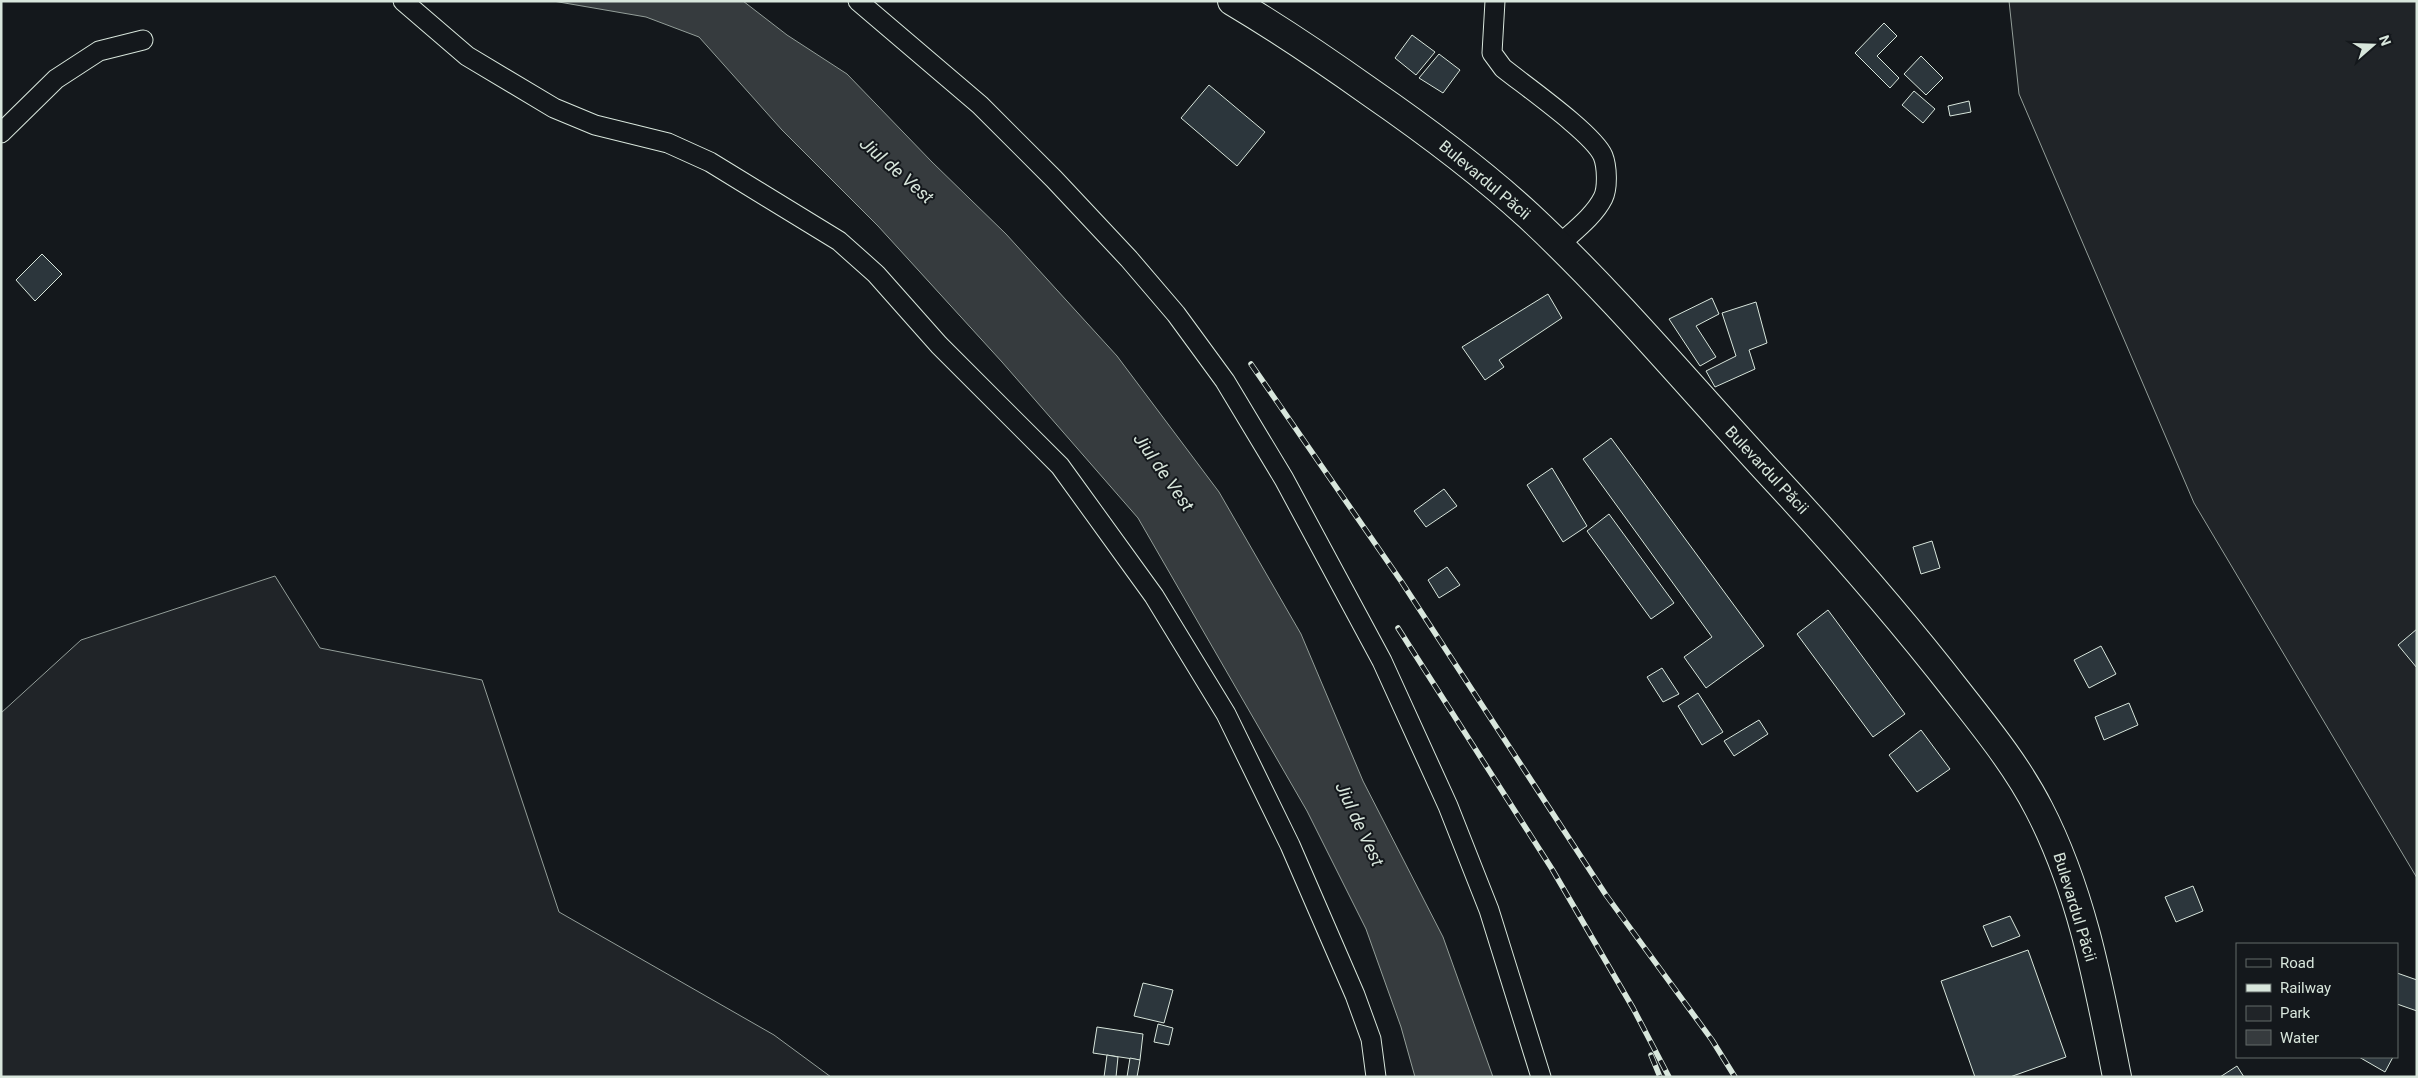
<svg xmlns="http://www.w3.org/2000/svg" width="2418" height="1078" font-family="Roboto,sans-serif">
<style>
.green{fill:#202428;stroke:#939e99}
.water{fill:#363b3e;stroke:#939e99}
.building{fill:#2c363c;stroke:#d8e6dc}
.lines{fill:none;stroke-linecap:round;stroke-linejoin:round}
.street-casing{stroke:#d8e6dc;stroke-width:21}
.primary-casing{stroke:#d8e6dc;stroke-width:30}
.street{stroke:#14181c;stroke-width:19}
.primary{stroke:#14181c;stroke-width:28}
.rail-casing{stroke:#d8e6dc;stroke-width:5.5}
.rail{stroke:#14181c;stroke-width:4;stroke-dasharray:11;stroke-linecap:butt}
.labels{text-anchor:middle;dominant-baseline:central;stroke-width:4;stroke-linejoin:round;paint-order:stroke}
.street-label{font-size:16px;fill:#d8e6dc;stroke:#14181c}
.water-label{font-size:18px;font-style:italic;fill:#d8e6dc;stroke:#14181c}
</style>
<rect width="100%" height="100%" fill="#14181c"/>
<g class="green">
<path d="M 2009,1 L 2417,1 L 2417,878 L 2194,503 L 2019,94 Z"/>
<path d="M 275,576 L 320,648 L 482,680 L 559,912 L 774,1035 L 831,1077 L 1,1077 L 1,713 L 81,640 Z"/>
</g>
<path class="water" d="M 553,1 L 743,1 L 787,35 L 847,74 L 932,162 L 1006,234 L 1117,356 L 1219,492 L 1301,634 L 1363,781 L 1443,937 L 1493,1077 L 1415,1077 L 1401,1027 L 1366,929 L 1307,811 L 1138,518 L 1002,362 L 878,226 L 782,130 L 699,37 L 646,17 Z"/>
<g class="building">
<path d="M 1884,23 L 1897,36 L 1877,56 L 1899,78 L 1890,88 L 1855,53 Z"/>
<path d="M 1412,35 L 1435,52 L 1416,75 L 1395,58 Z"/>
<path d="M 1439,54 L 1460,70 L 1443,93 L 1419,78 Z"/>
<path d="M 1921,56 L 1943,78 L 1926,95 L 1904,74 Z"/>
<path d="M 1209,85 L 1265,132 L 1237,166 L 1181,118 Z"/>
<path d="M 1914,91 L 1935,109 L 1923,123 L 1902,105 Z"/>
<path d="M 1969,101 L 1971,112 L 1950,116 L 1948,106 Z"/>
<path d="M 42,254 L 62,274 L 35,301 L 16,280 Z"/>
<path d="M 1548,294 L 1562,318 L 1499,360 L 1504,367 L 1485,380 L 1462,347 Z"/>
<path d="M 1712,298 L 1719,314 L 1696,326 L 1716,357 L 1700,366 L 1669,319 Z"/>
<path d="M 1756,302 L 1767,343 L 1749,350 L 1755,369 L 1715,387 L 1706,371 L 1736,356 L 1722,313 Z"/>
<path d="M 1611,438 L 1764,646 L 1706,688 L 1684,657 L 1712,637 L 1583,459 Z"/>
<path d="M 1552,468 L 1587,526 L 1563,542 L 1527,485 Z"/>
<path d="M 1444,489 L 1457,506 L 1426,527 L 1414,511 Z"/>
<path d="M 1609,514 L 1674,603 L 1651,619 L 1587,531 Z"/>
<path d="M 1932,541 L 1940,568 L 1921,574 L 1913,547 Z"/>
<path d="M 1447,567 L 1460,585 L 1439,598 L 1428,580 Z"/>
<path d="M 1828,610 L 1905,714 L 1873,737 L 1797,634 Z"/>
<path d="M 2417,629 L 2417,668 L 2398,645 Z"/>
<path d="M 2101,646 L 2116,674 L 2089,688 L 2074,660 Z"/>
<path d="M 1662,668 L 1679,694 L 1663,702 L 1647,677 Z"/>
<path d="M 1698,693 L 1723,732 L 1702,745 L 1678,706 Z"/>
<path d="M 2129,703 L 2138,725 L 2104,740 L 2095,717 Z"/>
<path d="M 1759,720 L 1768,734 L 1734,756 L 1724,741 Z"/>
<path d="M 1921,730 L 1950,769 L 1917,792 L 1889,755 Z"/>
<path d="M 2193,886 L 2203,911 L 2176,922 L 2165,897 Z"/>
<path d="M 2010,916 L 2020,936 L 1992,947 L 1983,926 Z"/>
<path d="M 2028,950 L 2066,1057 L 2010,1077 L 1975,1077 L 1941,981 Z"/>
<path d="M 2397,973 L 2417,980 L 2417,1011 L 2397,1004 Z"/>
<path d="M 1143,983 L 1173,990 L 1164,1023 L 1134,1016 Z"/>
<path d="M 1158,1024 L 1173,1028 L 1169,1045 L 1154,1042 Z"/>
<path d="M 1097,1027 L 1143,1034 L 1140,1060 L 1093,1053 Z"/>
<path d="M 1107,1055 L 1118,1057 L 1116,1077 L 1104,1077 Z"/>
<path d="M 2359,1057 L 2393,1057 L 2385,1072 Z"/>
<path d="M 1130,1058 L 1140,1060 L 1137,1077 L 1127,1077 Z"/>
<path d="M 2237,1066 L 2244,1077 L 2220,1077 Z"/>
</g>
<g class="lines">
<defs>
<g id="street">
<path d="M 403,1 L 467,56 L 554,108 L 595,125 L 668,143 L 710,162 L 839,241 L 876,274 L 939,345 L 1060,466 L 1154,596 L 1226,714 L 1290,845 L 1355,995 L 1371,1039 L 1376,1077"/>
<path d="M 858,1 L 980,105 L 1054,179 L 1129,259 L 1176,314 L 1225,381 L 1284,479 L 1382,661 L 1448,806 L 1489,910 L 1541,1077"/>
<path d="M 1495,1 L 1492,53 L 1503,68 C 1524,85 1594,134 1603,156 C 1607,166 1608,188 1603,198 C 1594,216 1574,231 1559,245"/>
<path d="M 1,133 L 56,79 L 99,51 L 143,40"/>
</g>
<path id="primary" d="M 1232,1 C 1279,29 1325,60 1370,92 C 1425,130 1479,170 1529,216 C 1618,299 1696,394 1779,483 C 1841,550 1901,619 1957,691 C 1986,728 2017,766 2039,809 C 2082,892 2099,986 2117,1077"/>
</defs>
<use href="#street" class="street-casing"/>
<use href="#primary" class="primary-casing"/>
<use href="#street" class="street"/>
<use href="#primary" class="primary"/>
<defs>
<g id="rail">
<path d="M 1251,364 L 1401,581 L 1606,895 L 1712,1040 L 1735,1077"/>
<path d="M 1398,628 L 1552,869 L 1633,1008 L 1669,1077"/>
<path d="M 1651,1055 L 1660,1077"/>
</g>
</defs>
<use href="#rail" class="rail-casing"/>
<use href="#rail" class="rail"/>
</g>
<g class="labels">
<g class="street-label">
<text transform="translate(1485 180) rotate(40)">Bulevardul Păcii</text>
<text transform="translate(1767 470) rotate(47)">Bulevardul Păcii</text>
<text transform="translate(2075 907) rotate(73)">Bulevardul Păcii</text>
</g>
<g class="water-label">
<text transform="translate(897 170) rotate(41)">Jiul de Vest</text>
<text transform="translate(1164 472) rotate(55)">Jiul de Vest</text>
<text transform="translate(1360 824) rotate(65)">Jiul de Vest</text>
</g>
</g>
<rect width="2418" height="1078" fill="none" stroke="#d8e6dc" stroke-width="5"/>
<rect x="2236" y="943" width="162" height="115" fill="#14181c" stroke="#626a69"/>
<rect x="2246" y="959" width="25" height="8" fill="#14181c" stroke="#626a69"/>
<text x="2280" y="968" font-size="15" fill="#d8e6dc">Road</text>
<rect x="2246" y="984" width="25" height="8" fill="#d8e6dc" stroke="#626a69"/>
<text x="2280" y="993" font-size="15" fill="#d8e6dc">Railway</text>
<rect x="2246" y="1006" width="25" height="15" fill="#202428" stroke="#626a69"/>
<text x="2280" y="1018" font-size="15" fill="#d8e6dc">Park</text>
<rect x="2246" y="1030" width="25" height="15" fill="#363b3e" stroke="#626a69"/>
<text x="2280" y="1043" font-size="15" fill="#d8e6dc">Water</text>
<g transform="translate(2373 45) rotate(70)" stroke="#14181c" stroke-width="4" paint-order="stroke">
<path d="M0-4L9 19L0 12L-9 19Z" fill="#d8e6dc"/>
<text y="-8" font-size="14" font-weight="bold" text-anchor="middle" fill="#d8e6dc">N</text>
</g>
</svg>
